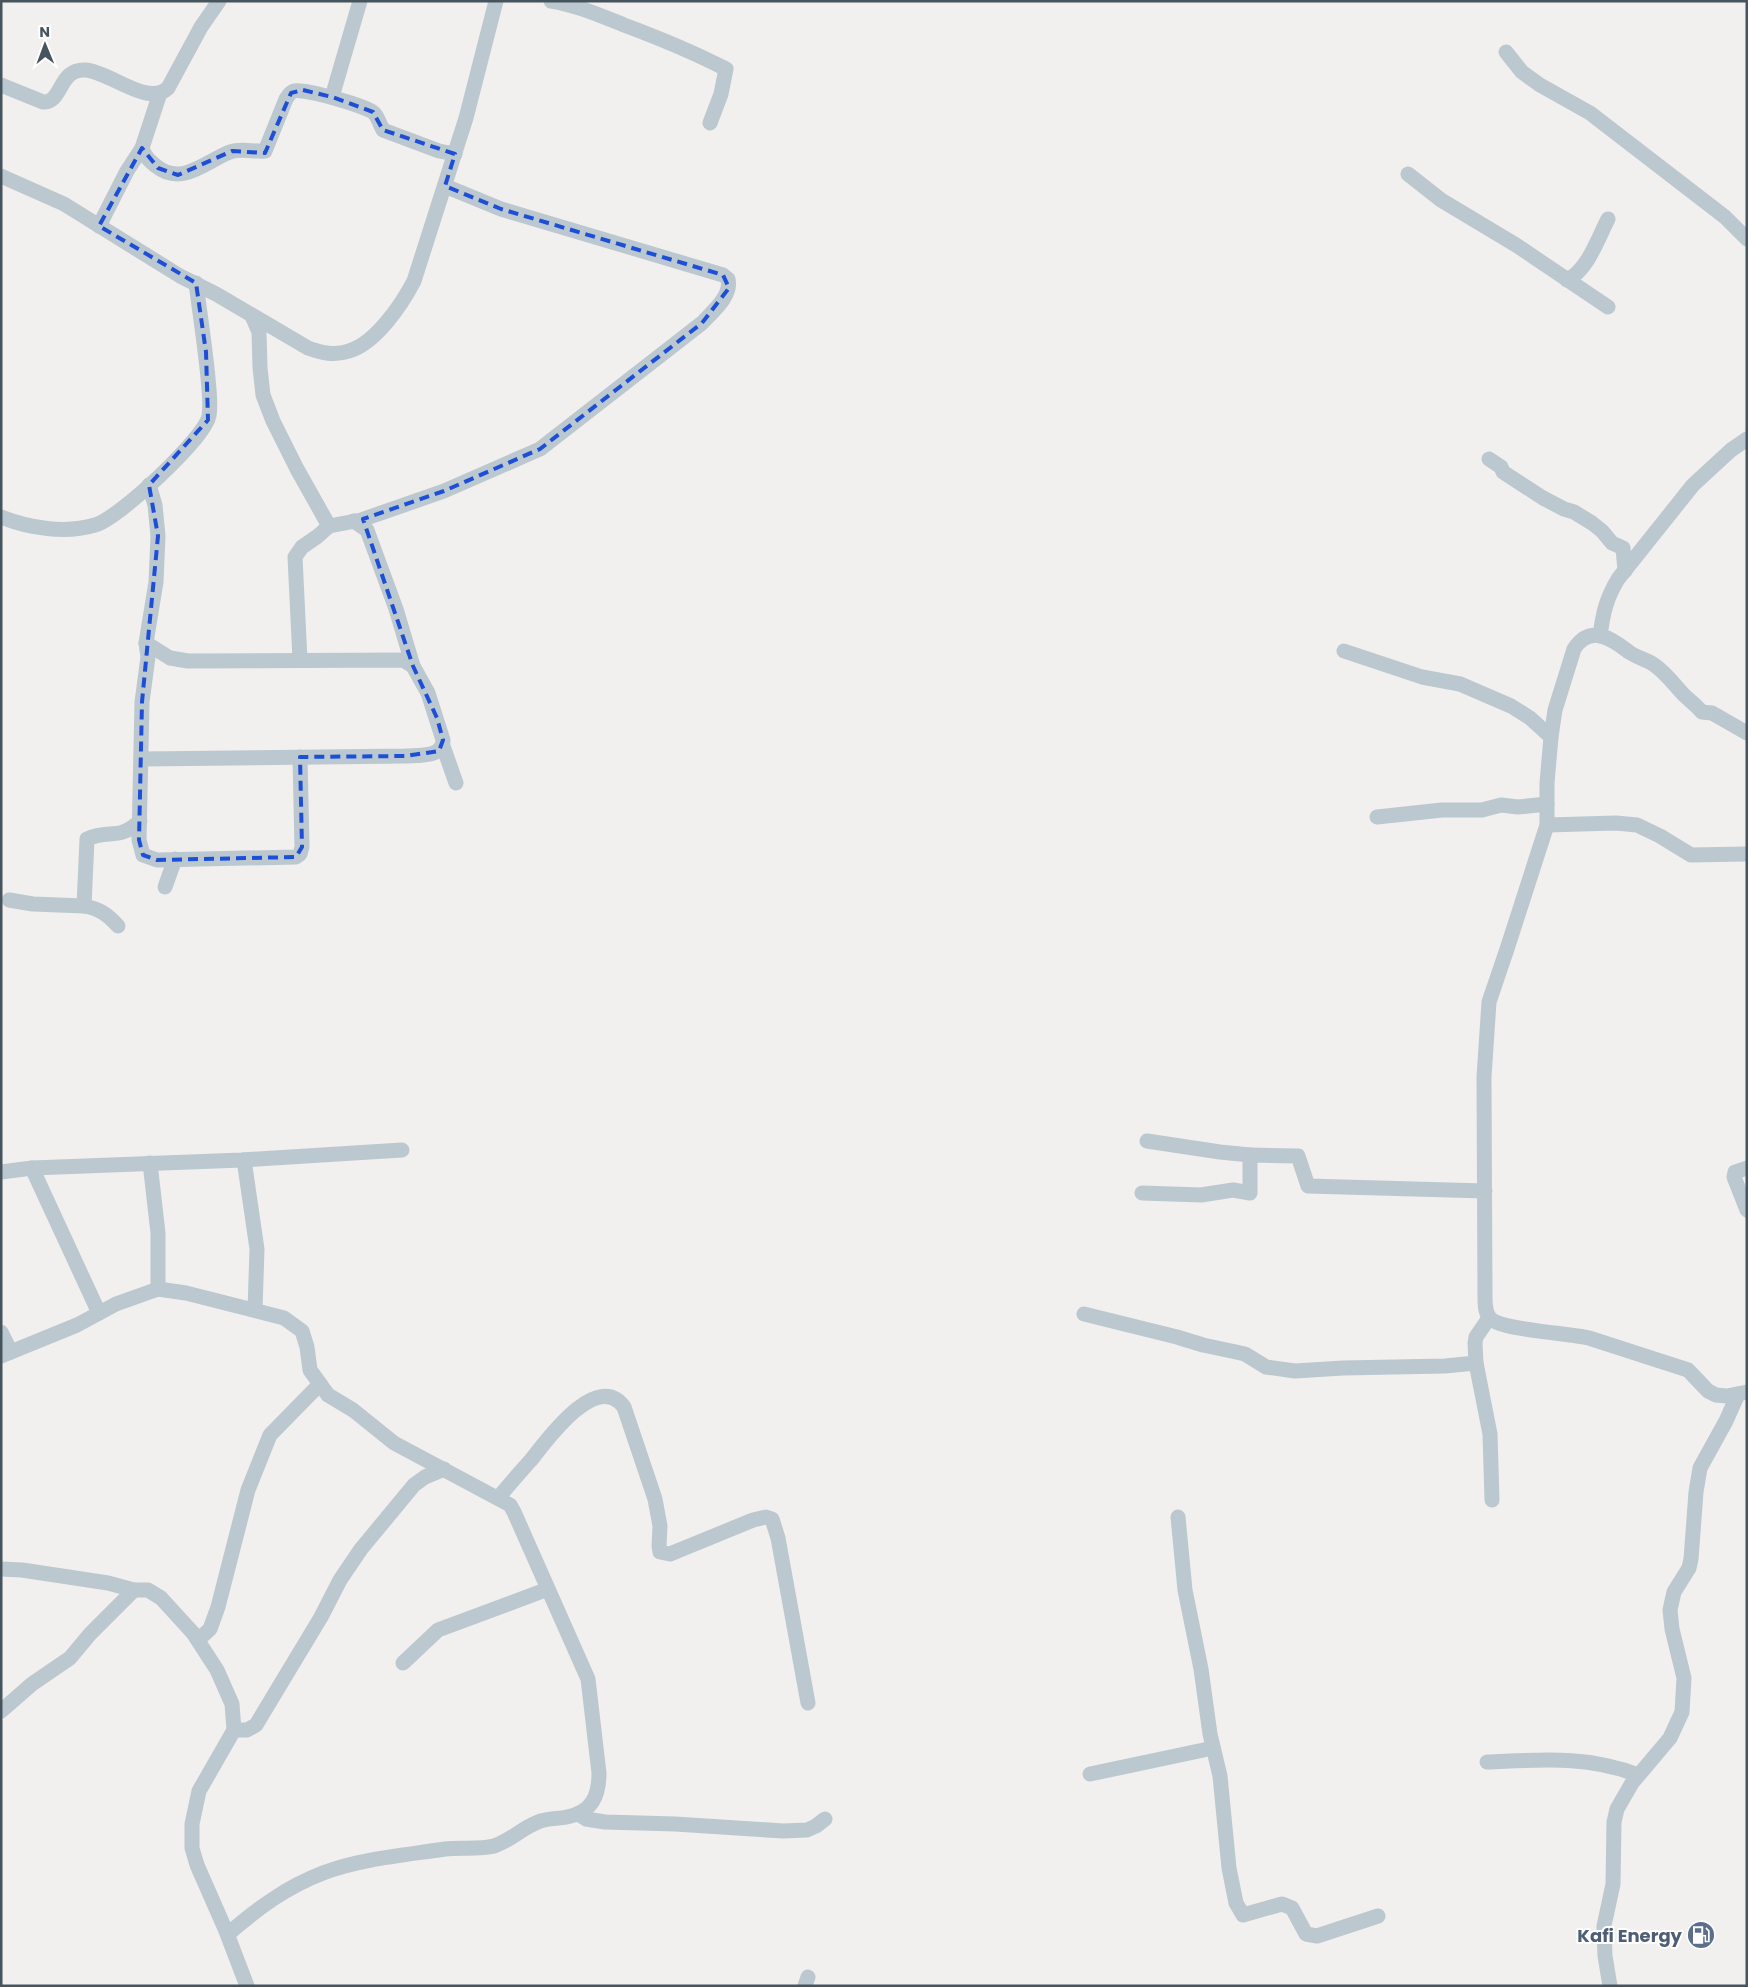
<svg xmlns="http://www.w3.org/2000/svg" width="1748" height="1987" font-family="Poppins,sans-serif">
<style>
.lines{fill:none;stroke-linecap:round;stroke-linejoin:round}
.minor{stroke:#bcc8cf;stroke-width:15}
.marked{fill:none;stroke:#1d4ed8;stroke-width:4;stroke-dasharray:10 6;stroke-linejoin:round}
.labels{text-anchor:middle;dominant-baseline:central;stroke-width:4;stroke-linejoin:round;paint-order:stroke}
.service-label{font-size:18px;font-weight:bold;fill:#4e5e75;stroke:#fff;text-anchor:end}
</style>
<rect width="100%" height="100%" fill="#f2efef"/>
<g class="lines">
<g class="minor">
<path d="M 551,1 C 576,5 599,15 624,25 C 659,38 693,52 726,69 L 721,94 L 710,123"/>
<path d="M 1506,52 L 1522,72 L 1540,85 L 1590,113 L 1725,217 L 1747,239"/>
<path d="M 1,85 L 43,102 C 63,103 58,68 86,70 C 110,72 148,107 168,88 L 201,27 L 219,1"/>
<path d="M 160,93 L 142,148 C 145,157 150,161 156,166 C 182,187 206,161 230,152 C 241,148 254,152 265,151 L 286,99 C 288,96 290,92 294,91 C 303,88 367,106 374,113 C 378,117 380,125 383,130 L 439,151 L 455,154"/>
<path d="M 332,97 L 360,1"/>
<path d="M 1408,174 L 1441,200 L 1516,245 L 1608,307"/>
<path d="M 1,176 L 64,204 L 180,276 L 216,294 L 308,348 C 322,353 335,356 349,351 C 376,343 402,304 414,281 L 466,118 L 496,1"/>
<path d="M 99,226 L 127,171 L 142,148"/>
<path d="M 1567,280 C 1588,270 1598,238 1608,219"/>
<path d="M 252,316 L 259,332 L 260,368 L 263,395 L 273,421 L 297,469 L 329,526"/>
<path d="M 1489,459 L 1501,467 L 1503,472 L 1543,498 L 1564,509 L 1574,512 L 1592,523 L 1602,531 L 1612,543 L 1623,548 L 1625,571"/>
<path d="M 149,485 L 155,505 L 158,536 L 156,582 L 146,643 L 148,657 L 142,702 L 139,840 L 143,855 L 157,860 L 296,857 L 300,854 L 302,847 L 300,757"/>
<path d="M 1,517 C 29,528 65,534 95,525 C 118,519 204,439 209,416 C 211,404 209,390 208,378 C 205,346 200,315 196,283"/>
<path d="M 1600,636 C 1603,613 1606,599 1618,579 L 1693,485 L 1731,450 L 1747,439"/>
<path d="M 146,643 L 170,658 L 188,661 L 403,660 L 413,666"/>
<path d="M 1344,651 L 1422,677 L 1460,684 L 1511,706 L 1530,718 L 1551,737"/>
<path d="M 300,660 L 295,557 L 302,547 L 318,536 L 329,526 L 361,520 L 444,491 L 540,449 L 702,323 C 713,311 732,296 728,279 L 723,275 L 501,209 L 445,186"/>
<path d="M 1747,733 L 1712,713 L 1702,712 C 1696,705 1689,700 1683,694 C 1673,683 1665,672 1653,664 C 1645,659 1636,657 1629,652 C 1611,638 1590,624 1574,649 L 1555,710 L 1551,737 L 1547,783 L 1547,825 L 1507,949 L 1489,1002 L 1484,1077 L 1485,1297 C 1485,1305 1485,1314 1491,1319 C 1502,1330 1568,1333 1589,1338 L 1688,1370 L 1708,1391 L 1716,1395 L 1727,1396 L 1747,1392"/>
<path d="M 443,746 L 456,783"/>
<path d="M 142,759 L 405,756 C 418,755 443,758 443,740 L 428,693 L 413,666 L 396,609 L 367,530 L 354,521"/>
<path d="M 1377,817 L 1442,810 L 1482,810 L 1501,805 L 1518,807 L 1547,804"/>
<path d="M 1547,825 L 1616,823 L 1637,825 L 1660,836 L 1691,855 L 1747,854"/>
<path d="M 165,887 L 175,859"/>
<path d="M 9,900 L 33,904 L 84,906 L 87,839 C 109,829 119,841 140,821"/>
<path d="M 84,906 C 100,909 107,914 118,926"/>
<path d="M 1147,1141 L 1220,1152 L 1250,1155"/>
<path d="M 244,1160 L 257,1249 L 255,1310"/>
<path d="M 150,1163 L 158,1233 L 158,1289"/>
<path d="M 32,1168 L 99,1313"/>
<path d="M 1747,1168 L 1735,1172 L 1734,1177 L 1747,1210"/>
<path d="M 1,1172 L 32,1168 L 242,1160 L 402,1150"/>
<path d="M 1142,1193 L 1201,1195 L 1233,1190 L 1250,1193 L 1250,1155 L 1298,1156 L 1308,1186 L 1485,1191"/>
<path d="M 1084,1314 L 1177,1337 L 1203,1345 L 1236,1352 L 1245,1354 L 1266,1367 L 1295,1371 L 1343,1368 L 1445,1366 L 1476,1363"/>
<path d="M 1489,1318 L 1476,1337 L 1475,1343 L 1476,1363 L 1490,1434 L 1492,1500"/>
<path d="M 1,1332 L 11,1352"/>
<path d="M 1,1356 L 77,1325 L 116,1304 L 158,1289 L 186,1293 L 284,1318 L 302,1331 L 307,1347 L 310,1370 L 328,1395 L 353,1410 L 394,1443 L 510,1505 L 514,1512 L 588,1679 L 599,1773 C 599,1796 592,1812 567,1817 C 557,1819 547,1818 538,1822 C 522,1828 510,1841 494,1846 C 479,1850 461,1847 445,1849 C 406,1855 359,1859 323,1873 C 286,1887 257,1909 228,1934"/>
<path d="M 498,1498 C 509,1485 520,1472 531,1460 C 547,1440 597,1370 624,1407 L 655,1499 L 660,1526 L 659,1546 L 660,1552 L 670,1554 L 753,1520 L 766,1517 L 772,1519 L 778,1538 L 808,1703"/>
<path d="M 1178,1517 L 1185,1590 L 1201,1669 L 1210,1734 L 1220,1776 L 1229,1868 L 1236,1903 L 1243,1915 L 1282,1904 L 1292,1908 L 1306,1934 L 1317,1936 L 1378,1916"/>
<path d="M 1,1569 L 22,1570 L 108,1583 L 134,1590 L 148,1590 L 161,1598 L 193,1633 L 217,1670 L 232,1704 L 234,1730 L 199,1791 L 192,1824 L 192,1848 L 197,1865 L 226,1931 L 247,1986"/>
<path d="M 198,1640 L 210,1629 L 218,1607 L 248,1490 L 270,1435 L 320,1384"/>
<path d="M 403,1663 L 438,1630 L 548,1589"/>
<path d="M 1,1711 L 32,1684 L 70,1658 L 90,1634 L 134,1590"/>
<path d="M 234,1730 L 247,1730 L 256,1725 L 321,1617 L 340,1580 L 361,1549 L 414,1485 L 425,1477 L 444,1469"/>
<path d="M 1487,1762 C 1540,1760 1587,1755 1638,1775"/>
<path d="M 1090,1774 L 1213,1748"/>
<path d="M 578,1814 L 586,1819 L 605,1822 L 675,1824 L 783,1831 L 807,1830 L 816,1826 L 825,1819"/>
<path d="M 805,1986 L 808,1977"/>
<path d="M 1610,1986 L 1605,1956 L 1604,1926 L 1613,1884 L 1614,1822 L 1617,1809 L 1632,1783 L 1670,1738 L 1682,1712 L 1684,1678 L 1672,1629 L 1670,1610 L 1674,1592 L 1689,1568 L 1691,1559 L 1696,1492 L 1700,1468 L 1726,1421 L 1738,1394"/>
</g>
</g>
<path class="marked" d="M 303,90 L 332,97 L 373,112 L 383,130 L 455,154 L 445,186 L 501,209 L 723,275 L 729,288 L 702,323 L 540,449 L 444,491 L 363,519 L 413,666 L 437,718 L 443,740 L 439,751 L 405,756 L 300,757 L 302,847 L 296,857 L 157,860 L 143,855 L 139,840 L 142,702 L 158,536 L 149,485 L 208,420 L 206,352 L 196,283 L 99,226 L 142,148 L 158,168 L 178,175 L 232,151 L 265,153 L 291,93 Z"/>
<defs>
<symbol id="fuel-disc" viewBox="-11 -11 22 22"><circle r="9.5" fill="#5c6f8a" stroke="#fff"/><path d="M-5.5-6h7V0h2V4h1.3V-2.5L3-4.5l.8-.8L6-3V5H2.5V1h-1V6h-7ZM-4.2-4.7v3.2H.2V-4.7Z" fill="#fff"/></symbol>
</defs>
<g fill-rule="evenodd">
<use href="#fuel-disc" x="1685" y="1919" width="32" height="32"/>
</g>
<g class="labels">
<g class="service-label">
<text x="1682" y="1935">Kafi Energy</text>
</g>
</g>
<rect width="1748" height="1987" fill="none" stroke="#46545e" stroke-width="5"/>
<g transform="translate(45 45) rotate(359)" stroke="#ffffff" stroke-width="4" paint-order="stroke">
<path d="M0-4L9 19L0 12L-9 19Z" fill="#46545e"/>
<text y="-8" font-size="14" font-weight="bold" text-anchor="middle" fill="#46545e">N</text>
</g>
</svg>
